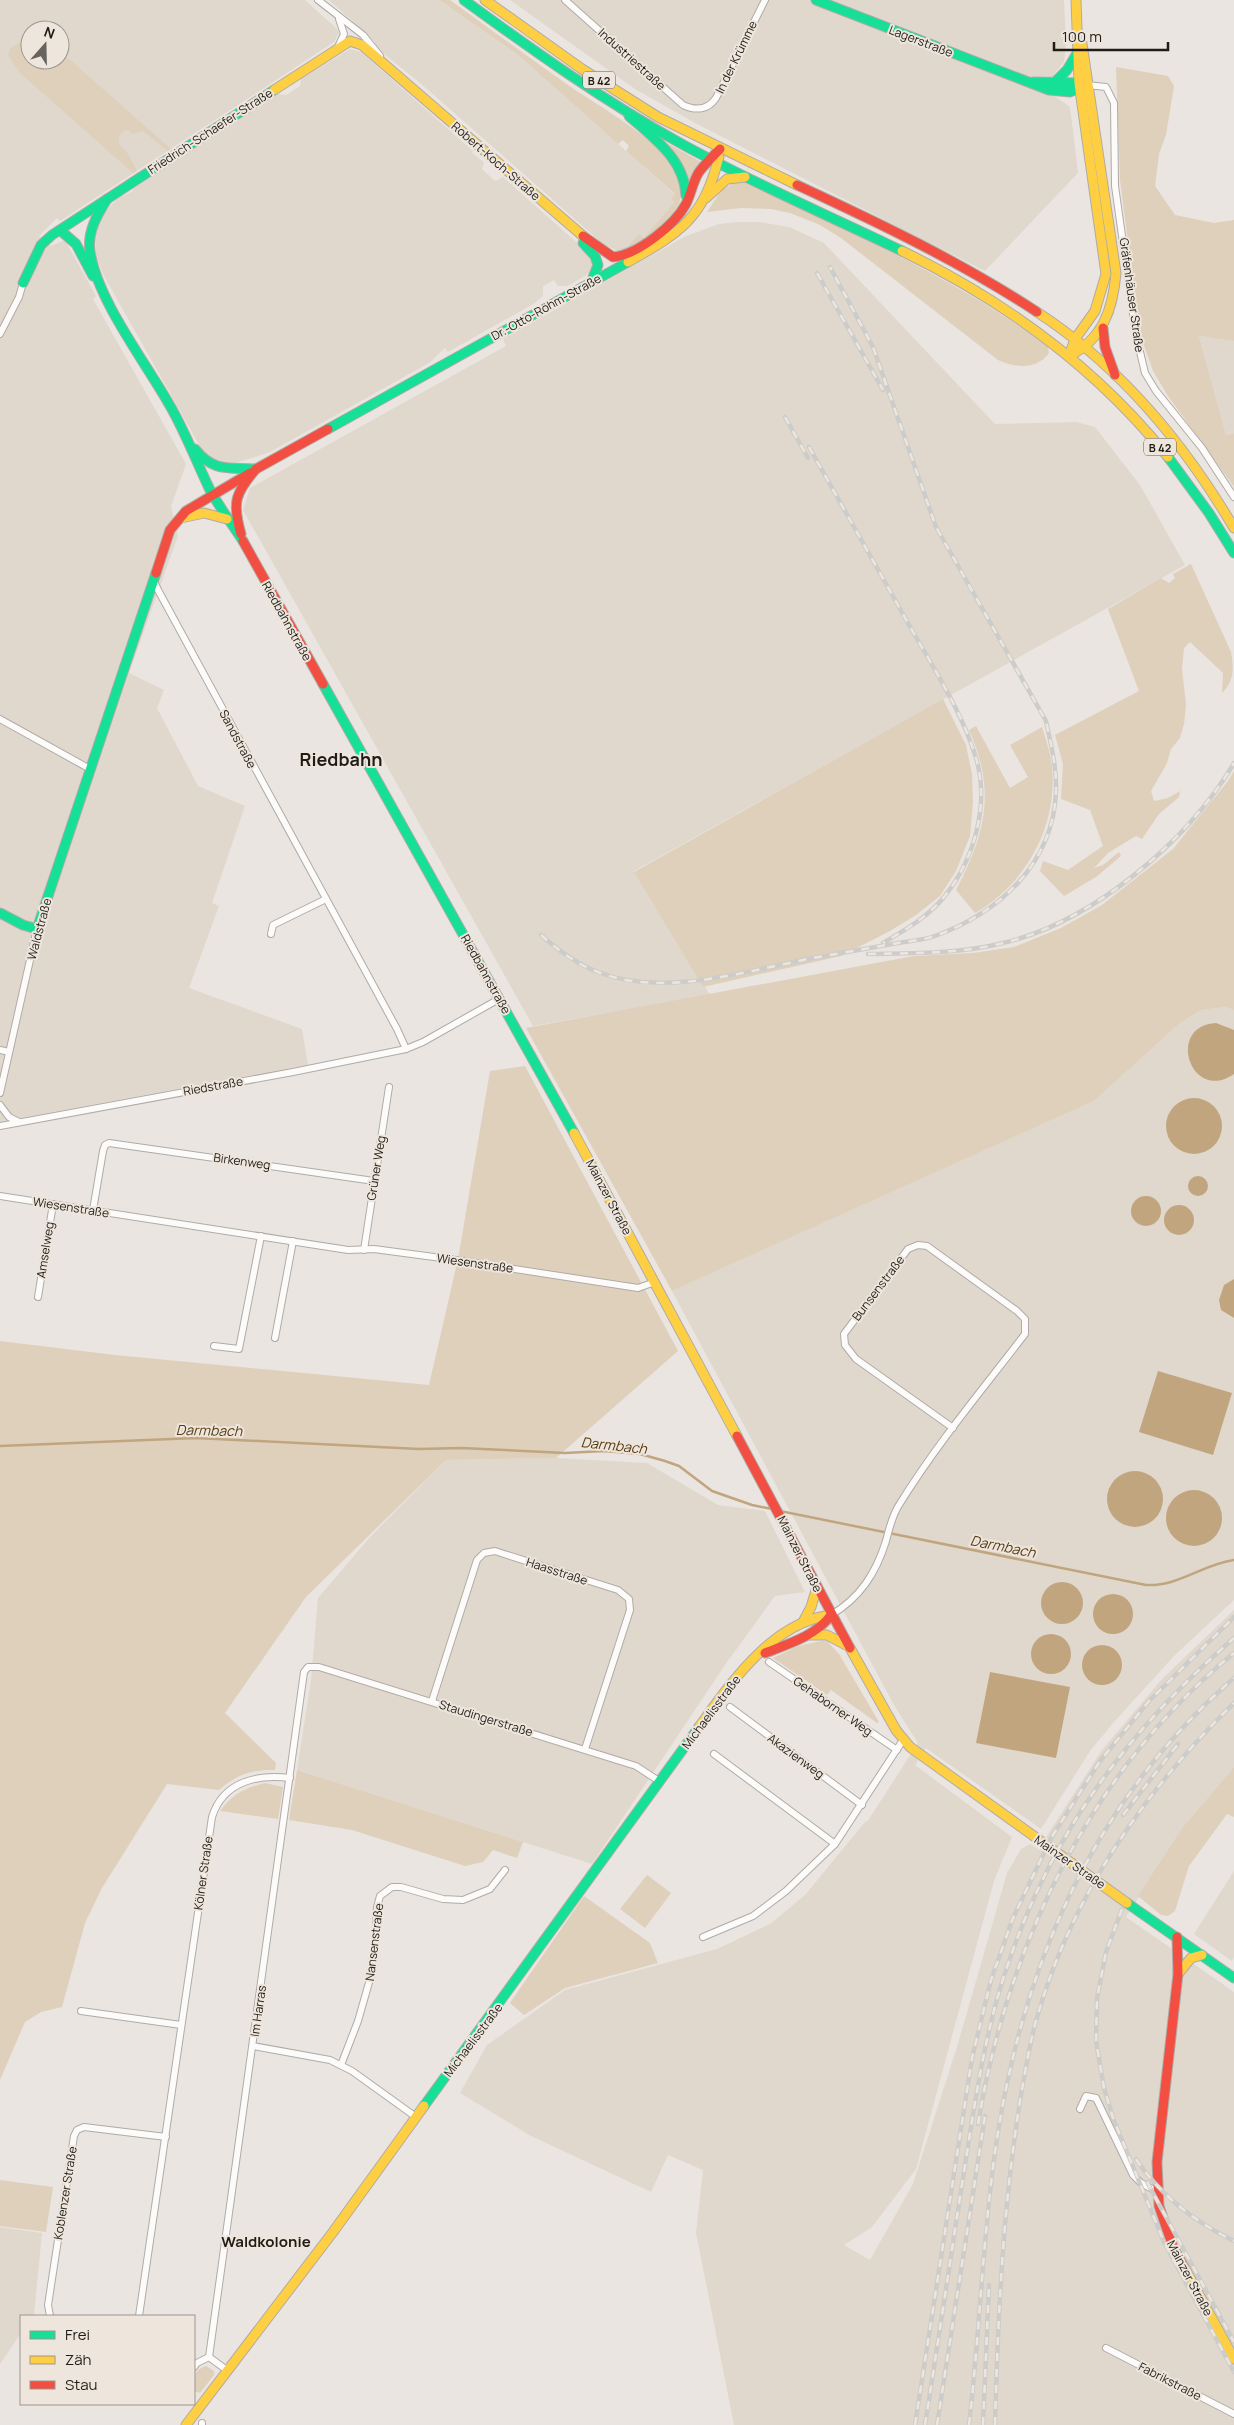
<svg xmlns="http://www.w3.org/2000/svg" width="1234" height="2425" font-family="Manrope,sans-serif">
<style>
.built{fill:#e0d8cd;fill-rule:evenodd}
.green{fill:#dfd0bc}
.water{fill:#c1a57f}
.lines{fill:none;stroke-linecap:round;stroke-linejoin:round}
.stream{stroke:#c1a57f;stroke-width:2.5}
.street-casing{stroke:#afaba7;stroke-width:8}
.fast-casing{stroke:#afaba7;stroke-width:11}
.slow-casing{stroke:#afaba7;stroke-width:11}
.jam-casing{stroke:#afaba7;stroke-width:11}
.street{stroke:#fcfbfa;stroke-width:6}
.fast{stroke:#16e098;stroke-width:9}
.slow{stroke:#ffcf43;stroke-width:9}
.jam{stroke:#f24e42;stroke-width:9}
.rail-casing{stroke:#ccccca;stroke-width:4.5}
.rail{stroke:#eee6dc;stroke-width:2.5;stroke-dasharray:8;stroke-linecap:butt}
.labels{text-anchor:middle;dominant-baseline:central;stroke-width:4;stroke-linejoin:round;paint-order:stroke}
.shield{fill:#eee6dc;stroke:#5e5954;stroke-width:1}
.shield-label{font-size:11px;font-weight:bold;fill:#201d19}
.street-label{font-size:12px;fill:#201d19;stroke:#eee6dc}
.water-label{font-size:14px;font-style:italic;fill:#573c12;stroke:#eee6dc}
.quarter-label{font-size:15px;font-weight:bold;fill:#201d19;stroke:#eee6dc}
.district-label{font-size:18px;font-weight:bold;fill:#201d19;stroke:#eee6dc}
</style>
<rect width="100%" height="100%" fill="#eae5e0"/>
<g class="built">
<path d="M 0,0 L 305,0 L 337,29 L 339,33 L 334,42 L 270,84 L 60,221 L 57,218 L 39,236 L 51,246 L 65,240 L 96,296 L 93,299 L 186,464 L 171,506 L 178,536 L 129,673 L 164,690 L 157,708 L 198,786 L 245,806 L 212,903 L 219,906 L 189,988 L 302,1029 L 308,1065 L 0,1122 ZM 30,30 L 60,30 L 60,60 L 30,60 Z"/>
<path d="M 329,0 L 439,0 L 517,54 L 681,200 L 678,207 L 664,223 L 631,247 L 616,250 L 603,244 L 419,82 L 374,46 L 375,42 L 368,35 Z"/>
<path d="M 510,0 L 1064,0 L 1066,43 L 1064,62 L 1054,74 L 1054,96 L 1070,107 L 1078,173 L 985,271 L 695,123 L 635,89 Z"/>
<path d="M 350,49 L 361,52 L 473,151 L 472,153 L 484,162 L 482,169 L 494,180 L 496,181 L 503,177 L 584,249 L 592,259 L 593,268 L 588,274 L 568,286 L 558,286 L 554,280 L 543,286 L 543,296 L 535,303 L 448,352 L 445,348 L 429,363 L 270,452 L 236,463 L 218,462 L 202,450 L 104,276 L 95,253 L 96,229 L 103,214 L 118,198 L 133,191 L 133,189 L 277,94 L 286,95 L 300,86 L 301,79 Z"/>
<path d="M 737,222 L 759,222 L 789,227 L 824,243 L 995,424 L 1076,422 L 1095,427 L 1140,485 L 1185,565 L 634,871 L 710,995 L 533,1026 L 243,510 L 250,488 L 506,346 L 503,339 L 686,236 L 719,224 Z"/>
<path d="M 1199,336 L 1234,341 L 1234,433 L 1226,435 Z"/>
<path d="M 1225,1007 L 1234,1010 L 1234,1600 L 1174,1656 L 1114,1722 L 1090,1751 L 1041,1829 L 926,1748 L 915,1765 L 1012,1837 L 994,1881 L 916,2169 L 872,2227 L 844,2245 L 870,2260 L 913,2184 L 957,2047 L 1007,1873 L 1021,1849 L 1030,1844 L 1040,1850 L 1048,1834 L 1102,1750 L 1162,1679 L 1234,1610 L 1234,1767 L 1183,1827 L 1126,1917 L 1234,1992 L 1234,2425 L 734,2425 L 696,2233 L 703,2170 L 668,2155 L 651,2192 L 531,2136 L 460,2093 L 487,2045 L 565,1990 L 717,1949 L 770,1924 L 805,1895 L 866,1821 L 867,1822 L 918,1743 L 895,1707 L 672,1291 L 1094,1101 L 1180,1023 L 1201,1010 Z"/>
<path d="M 556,1458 L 647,1463 L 718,1505 L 765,1511 L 805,1592 L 775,1596 L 725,1665 L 592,1864 L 297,1770 L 311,1680 L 318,1598 L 371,1536 L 446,1460 Z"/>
<path d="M 1234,1871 L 1234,1957 L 1232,1961 L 1194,1934 Z"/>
<path d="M 0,2227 L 42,2233 L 34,2315 L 21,2316 L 21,2333 L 0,2364 Z"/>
</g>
<g class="green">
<path d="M 439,0 L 450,0 C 489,28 528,57 568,85 C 597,105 662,141 677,172 C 687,190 680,205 667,220 C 655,233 635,250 616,250 L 627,247 L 639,234 L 644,238 L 675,202 L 671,199 L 675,194 L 626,151 L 629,146 L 623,140 L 618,144 L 517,54 Z"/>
<path d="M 30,36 L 30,60 L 60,60 L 60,51 L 171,149 L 168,151 L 143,131 L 133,134 L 128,130 C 120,131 118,136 119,144 L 128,154 L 137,171 L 133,173 L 19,72 L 8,55 L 11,48 Z"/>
<path d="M 1116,67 L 1168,76 L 1174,86 L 1166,135 L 1159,154 L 1155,186 L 1175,215 L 1214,223 L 1234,220 L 1234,341 L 1199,336 L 1226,435 L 1234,433 L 1234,487 L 1168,396 L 1153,371 L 1140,334 L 1120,180 Z"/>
<path d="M 658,138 L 703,163 L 690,187 Z"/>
<path d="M 734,182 L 744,182 C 848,231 955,277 1048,347 L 1049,353 C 1037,370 1015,368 998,360 L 841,238 L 820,225 L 790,213 L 771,209 L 741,208 L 707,212 L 720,192 Z"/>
<path d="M 1191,564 L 1231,652 C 1234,670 1234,681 1222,693 L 1223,673 L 1190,642 L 1184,648 L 1182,669 L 1186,705 L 1184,724 L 1180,738 L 1171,749 L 1167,763 L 1151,791 L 1154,801 L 1168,798 L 1180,791 L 1179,797 L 1159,814 L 1142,839 L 1136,836 L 1108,853 L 1094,868 L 1103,865 L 1119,852 L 1121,856 L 1096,877 L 1064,896 L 1040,871 L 1043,861 L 1068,870 L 1103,846 L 1090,810 L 1061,799 L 1063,764 L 1055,735 L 1139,691 L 1108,609 L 1161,578 L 1169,583 L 1175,578 L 1173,574 Z"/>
<path d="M 943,699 L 966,745 L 972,774 L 973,802 L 970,836 L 956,871 L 940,896 L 916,915 L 890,931 L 841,956 L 703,987 L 634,872 Z"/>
<path d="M 976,726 L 1010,788 L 1028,777 L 1010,745 L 1042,727 C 1046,740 1051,755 1052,768 C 1058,826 1025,885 975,913 L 956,890 C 986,833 996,790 969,730 Z"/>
<path d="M 1234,771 L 1234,1010 L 1225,1007 L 1201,1010 L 1180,1023 L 1094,1101 L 672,1291 L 526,1028 L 914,956 L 973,953 L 1014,947 L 1061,928 L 1102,905 L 1173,849 L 1228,781 Z"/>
<path d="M 525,1066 L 678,1351 L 556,1458 L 446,1460 L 306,1597 L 225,1713 L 276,1763 L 275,1770 C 253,1769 236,1775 219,1790 L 167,1784 L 102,1888 L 85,1923 L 62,2007 L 41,2012 L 25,2022 L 0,2080 L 0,1341 L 115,1355 L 429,1385 L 458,1259 L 490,1071 Z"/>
<path d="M 821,1641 L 827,1641 L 839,1654 L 879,1722 L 877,1723 L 831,1690 L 827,1695 L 773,1658 L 798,1646 Z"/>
<path d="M 1234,1767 L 1234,1817 L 1227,1814 L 1189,1866 L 1175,1911 L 1168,1916 L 1161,1915 L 1138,1896 L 1183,1827 Z"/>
<path d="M 297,1770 L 523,1842 L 517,1858 L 493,1850 L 483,1862 L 465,1866 L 352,1830 L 289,1820 Z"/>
<path d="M 265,1783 L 283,1787 L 278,1819 L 220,1811 C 232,1794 245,1788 265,1783 Z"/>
<path d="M 647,1875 L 671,1893 L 645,1928 L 620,1909 Z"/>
<path d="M 584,1896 L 650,1943 L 658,1963 L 565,1988 L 524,2015 L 510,2003 Z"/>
<path d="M 0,2180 L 53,2187 L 46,2232 L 0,2226 Z"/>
<path d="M 206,2366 L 214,2371 L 214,2375 L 200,2393 L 194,2391 C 194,2377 192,2371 206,2366 Z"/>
</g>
<g class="water">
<path d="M 1216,1023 L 1234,1030 L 1234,1074 C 1191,1104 1165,1026 1216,1023 Z"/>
<circle cx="1194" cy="1126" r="28"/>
<circle cx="1198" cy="1186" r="10"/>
<circle cx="1146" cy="1211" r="15"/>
<circle cx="1179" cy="1220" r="15"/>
<path d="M 1234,1279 L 1234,1318 L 1221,1310 L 1219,1300 L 1224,1285 Z"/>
<path d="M 1158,1371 L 1232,1393 L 1213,1455 L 1139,1432 Z"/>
<circle cx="1135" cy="1499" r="28"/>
<circle cx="1194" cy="1518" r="28"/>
<circle cx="1062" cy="1603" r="21"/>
<circle cx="1113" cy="1614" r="20"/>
<circle cx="1051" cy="1654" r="20"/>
<circle cx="1102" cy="1665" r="20"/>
<path d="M 990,1672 L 1070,1687 L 1056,1758 L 976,1743 Z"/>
</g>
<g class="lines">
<g class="stream">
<path d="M 0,1446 L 196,1438 L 419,1449 L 461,1448 L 565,1453 L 604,1451 L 640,1454 L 665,1461 L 679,1466 L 712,1491 L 752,1505 L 772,1509"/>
<path d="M 780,1511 L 1146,1585 C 1178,1587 1203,1564 1234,1560"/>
</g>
<defs>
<g id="street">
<path d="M 318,0 L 363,35 L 380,56"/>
<path d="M 565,0 L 683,105 C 696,111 708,110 716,98 L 765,0"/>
<path d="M 338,47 L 344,34 L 339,19"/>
<path d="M 1087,85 L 1106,87 L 1114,103 L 1115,186 L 1136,335 L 1145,373 L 1156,391 L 1202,448 L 1234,497"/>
<path d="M 0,334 L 19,297 L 23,283"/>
<path d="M 153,579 L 158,590 L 397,1029 L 406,1049"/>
<path d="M 0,719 L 90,769"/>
<path d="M 271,934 L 273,925 L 326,899"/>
<path d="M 0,1050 L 9,1052"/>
<path d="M 0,1093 L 37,929"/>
<path d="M 0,1105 L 9,1117 L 19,1122"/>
<path d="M 0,1126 L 293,1072 L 406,1049 L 423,1042 L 499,999"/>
<path d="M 0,1196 L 348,1250 L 374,1249 L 449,1259 L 638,1288 L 655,1282"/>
<path d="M 93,1210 L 103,1151 L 105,1145 L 109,1143 L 374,1181"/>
<path d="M 364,1250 L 389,1087"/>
<path d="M 38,1297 L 53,1204"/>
<path d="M 275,1338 L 293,1241"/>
<path d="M 214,1346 L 239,1349 L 261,1236"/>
<path d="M 831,1615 C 860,1598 876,1573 886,1541 C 889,1529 892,1516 899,1505 C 936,1445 982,1390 1025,1334 L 1025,1319 L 1017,1311 L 927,1246 L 918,1245 L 908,1249 L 844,1334 L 845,1345 L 856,1359 L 953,1428"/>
<path d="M 769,1662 L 897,1750"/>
<path d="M 432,1701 L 477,1560 L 484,1553 L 495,1551 L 504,1554 L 618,1590 L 629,1599 L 630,1610 L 585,1749"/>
<path d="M 730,1707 L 862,1805"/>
<path d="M 714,1754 L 835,1844"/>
<path d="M 703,1937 L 753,1916 L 786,1891 L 835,1844 L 903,1740"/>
<path d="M 81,2011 L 181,2025"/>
<path d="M 253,2046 L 330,2060 L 352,2071 L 416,2117"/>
<path d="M 341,2065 L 358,2021 L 370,1979 L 375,1943 L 377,1907 L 380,1896 L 392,1887 L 401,1887 L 443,1899 L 463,1900 L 490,1889 L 505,1870"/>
<path d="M 1080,2109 L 1086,2096 L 1096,2098 L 1133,2175 L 1141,2183 L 1158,2192"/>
<path d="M 50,2316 L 48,2305 L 74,2136 L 77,2130 L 84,2127 L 166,2137"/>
<path d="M 139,2316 L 212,1817 C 223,1782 256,1774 290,1778"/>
<path d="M 1106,2348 L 1234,2414"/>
<path d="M 209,2357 L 304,1672 L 308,1667 L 319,1667 L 636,1766 L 659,1781"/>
<path d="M 209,2357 L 228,2371"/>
<path d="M 194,2367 L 197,2363 L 209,2357"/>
<path d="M 202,2425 L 202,2423"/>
</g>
<g id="fast">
<path d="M 464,0 C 534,51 604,101 680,143 C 752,183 828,215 902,251"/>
<path d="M 816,0 L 1049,90 L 1070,92 L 1085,86"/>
<path d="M 1033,82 L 1083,83"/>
<path d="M 1055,82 L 1067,70 L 1076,55"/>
<path d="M 629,116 C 654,138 685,160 686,196"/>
<path d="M 107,199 C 97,215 87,232 90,252 C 98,301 144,360 169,404 C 185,431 196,461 210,490 C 220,508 232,524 243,541"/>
<path d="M 60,230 L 76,244 L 93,276"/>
<path d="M 583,243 L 595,256 L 598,265 L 592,280"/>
<path d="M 23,283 L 41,245 L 52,235 L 274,90"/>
<path d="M 328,429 L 628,262"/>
<path d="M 195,449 C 214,473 229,467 256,469"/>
<path d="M 1168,457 L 1209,513 L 1234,553"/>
<path d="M 323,684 L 574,1133"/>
<path d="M 0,913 L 23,925 L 37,929 L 156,573"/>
<path d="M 1127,1903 L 1234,1978"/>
<path d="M 424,2106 L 699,1727"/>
</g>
<g id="slow">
<path d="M 485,0 L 582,69 L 658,117 L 797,185"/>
<path d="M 274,90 L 350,41 L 362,45 L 583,236"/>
<path d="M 706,198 L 727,179 L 745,177"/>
<path d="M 902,251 C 1005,301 1096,367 1168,457"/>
<path d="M 628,262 C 681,232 703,219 719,157"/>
<path d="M 1037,312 C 1120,366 1184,443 1234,528"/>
<path d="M 1069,356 L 1075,339 L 1095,311 L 1106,274 L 1079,83 L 1076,0"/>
<path d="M 1069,356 C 1103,339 1113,309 1116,273 L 1081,37"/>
<path d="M 181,518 L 204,513 L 227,519"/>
<path d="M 574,1133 L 737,1436"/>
<path d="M 803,1622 L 811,1607 L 817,1587"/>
<path d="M 810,1635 L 827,1635 L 846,1645"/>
<path d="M 850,1648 L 896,1730 L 910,1747 L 1127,1903"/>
<path d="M 699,1727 C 731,1683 772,1622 831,1615"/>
<path d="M 1178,1974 L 1191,1958 L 1202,1955"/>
<path d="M 1184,2267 L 1234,2359"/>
<path d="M 186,2425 L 333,2232 L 424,2106"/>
</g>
<g id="jam">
<path d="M 797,185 C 879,223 961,262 1037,312"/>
<path d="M 583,236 L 613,257 C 637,255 674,226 686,204 C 691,194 693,181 699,172 C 705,164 713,156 720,149"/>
<path d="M 1103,328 L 1105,347 L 1115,375"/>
<path d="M 241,534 C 232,503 235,493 256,469 L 328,429"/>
<path d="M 243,541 L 323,684"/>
<path d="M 156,573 L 170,530 L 186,511 L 250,473"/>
<path d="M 737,1436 L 850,1648"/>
<path d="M 765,1653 C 788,1644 816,1636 831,1615"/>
<path d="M 1177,1937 L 1178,1974 L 1157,2162 L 1159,2206 L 1173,2247 L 1184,2267"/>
</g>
</defs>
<use href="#street" class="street-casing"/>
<use href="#fast" class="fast-casing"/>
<use href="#slow" class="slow-casing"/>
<use href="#jam" class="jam-casing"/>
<use href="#street" class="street"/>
<use href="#fast" class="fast"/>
<use href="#slow" class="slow"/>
<use href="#jam" class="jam"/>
<defs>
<g id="rail">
<path d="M 817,273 L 883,390"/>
<path d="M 785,417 L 808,458"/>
<path d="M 809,447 C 842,506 875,564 908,623 C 932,666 962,711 976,758 C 990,805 974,860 944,897 C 928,917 905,930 883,943"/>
<path d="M 541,935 C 558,950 576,964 598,972 C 663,998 746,971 813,958 C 841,953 870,948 898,943 C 910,941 924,940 935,936 C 999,913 1053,864 1056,792 C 1057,768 1051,745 1046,721 L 936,527 L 873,347 L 830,267"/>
<path d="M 868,954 C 913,953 959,954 1003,943 C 1093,922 1188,841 1234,763"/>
<path d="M 1123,1815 L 1178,1744"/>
<path d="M 1122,1909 L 1106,1952 L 1097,1998 L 1096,2041 L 1104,2088 L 1113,2118 L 1164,2242 L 1234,2372"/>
<path d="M 978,2124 C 1008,1944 1091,1769 1234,1653"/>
<path d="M 1136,2159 C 1160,2195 1195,2222 1234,2241"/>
<path d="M 1147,2182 L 1234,2342"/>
<path d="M 915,2425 L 972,2058 L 991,1980 L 1013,1918 L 1051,1838 L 1100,1761 L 1149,1701 L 1234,1617"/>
<path d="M 925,2425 C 938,2343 950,2261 963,2178 C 974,2109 983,2040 1005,1973 C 1050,1835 1125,1733 1234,1638"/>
<path d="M 937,2425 L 985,2116"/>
<path d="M 969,2425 C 979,2339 982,2253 993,2167 C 1017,1979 1088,1805 1234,1678"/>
<path d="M 983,2425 L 989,2285"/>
<path d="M 995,2425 C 998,2314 1003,2204 1021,2095 C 1026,2068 1030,2040 1038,2014 C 1073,1894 1146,1789 1234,1703"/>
</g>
</defs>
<use href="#rail" class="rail-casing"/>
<use href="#rail" class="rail"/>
</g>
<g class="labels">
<g class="shield">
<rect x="583" y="71.5" width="32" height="17" rx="4"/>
<rect x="1144" y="438.5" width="32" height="17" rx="4"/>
</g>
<g class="shield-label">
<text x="599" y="80">B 42</text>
<text x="1160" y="447">B 42</text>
</g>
<g class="street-label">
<text transform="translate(921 41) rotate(21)">Lagerstraße</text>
<text transform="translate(736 57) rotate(-64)">In der Krümme</text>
<text transform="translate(632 59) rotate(42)">Industriestraße</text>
<text transform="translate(210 131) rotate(-33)">Friedrich-Schaefer-Straße</text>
<text transform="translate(496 161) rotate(41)">Robert-Koch-Straße</text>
<text transform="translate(1132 295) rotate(82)">Gräfenhäuser Straße</text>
<text transform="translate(546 307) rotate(-29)">Dr.-Otto-Röhm-Straße</text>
<text transform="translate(287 621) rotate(61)">Riedbahnstraße</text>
<text transform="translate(238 739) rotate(62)">Sandstraße</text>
<text transform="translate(39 929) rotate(-75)">Waldstraße</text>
<text transform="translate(486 974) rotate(61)">Riedbahnstraße</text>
<text transform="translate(213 1086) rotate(-10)">Riedstraße</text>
<text transform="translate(242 1161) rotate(8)">Birkenweg</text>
<text transform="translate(376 1168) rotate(-81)">Grüner Weg</text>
<text transform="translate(609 1197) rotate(62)">Mainzer Straße</text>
<text transform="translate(71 1207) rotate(9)">Wiesenstraße</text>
<text transform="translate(45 1250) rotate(-81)">Amselweg</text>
<text transform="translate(475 1263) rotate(8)">Wiesenstraße</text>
<text transform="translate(878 1288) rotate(-53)">Bunsenstraße</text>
<text transform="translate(800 1554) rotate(63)">Mainzer Straße</text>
<text transform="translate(557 1571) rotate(18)">Haasstraße</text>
<text transform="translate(833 1706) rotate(35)">Gehaborner Weg</text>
<text transform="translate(711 1712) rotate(-53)">Michaelisstraße</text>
<text transform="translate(486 1718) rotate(17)">Staudingerstraße</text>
<text transform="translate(796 1756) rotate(36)">Akazienweg</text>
<text transform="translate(1070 1862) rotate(35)">Mainzer Straße</text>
<text transform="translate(203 1873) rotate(-82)">Kölner Straße</text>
<text transform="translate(374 1942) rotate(-83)">Nansenstraße</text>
<text transform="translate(258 2011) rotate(-82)">Im Harras</text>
<text transform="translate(473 2040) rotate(-53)">Michaelisstraße</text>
<text transform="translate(65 2193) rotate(-81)">Koblenzer Straße</text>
<text transform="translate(1190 2278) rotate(62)">Mainzer Straße</text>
<text transform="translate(1170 2381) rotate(27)">Fabrikstraße</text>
</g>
<g class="water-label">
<text transform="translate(209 1430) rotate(1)">Darmbach</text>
<text transform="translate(614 1445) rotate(6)">Darmbach</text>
<text transform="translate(1003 1546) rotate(11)">Darmbach</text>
</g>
<g class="quarter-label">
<text x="266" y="2241">Waldkolonie</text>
</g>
<g class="district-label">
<text x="341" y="759">Riedbahn</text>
</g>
</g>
<rect x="20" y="2315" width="175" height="90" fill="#eee6dc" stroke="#9c968e"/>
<rect x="30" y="2331" width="25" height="8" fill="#16e098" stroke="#9c968e"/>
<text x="65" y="2340" font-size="15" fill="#201d19">Frei</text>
<rect x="30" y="2356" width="25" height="8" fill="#ffcf43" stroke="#9c968e"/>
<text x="65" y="2365" font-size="15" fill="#201d19">Zäh</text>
<rect x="30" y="2381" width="25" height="8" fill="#f24e42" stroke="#9c968e"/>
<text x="65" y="2390" font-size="15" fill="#201d19">Stau</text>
<g transform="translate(45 45) rotate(20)"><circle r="24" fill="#eee6dc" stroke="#9c968e"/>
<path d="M0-4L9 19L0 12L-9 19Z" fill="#67635f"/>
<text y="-8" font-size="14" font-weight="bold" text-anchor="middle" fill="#201d19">N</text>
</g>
<path d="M1054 42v8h114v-8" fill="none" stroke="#201d19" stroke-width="2.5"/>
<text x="1062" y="42" font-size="15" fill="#201d19" stroke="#eee6dc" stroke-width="4" paint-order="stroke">100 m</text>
</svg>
